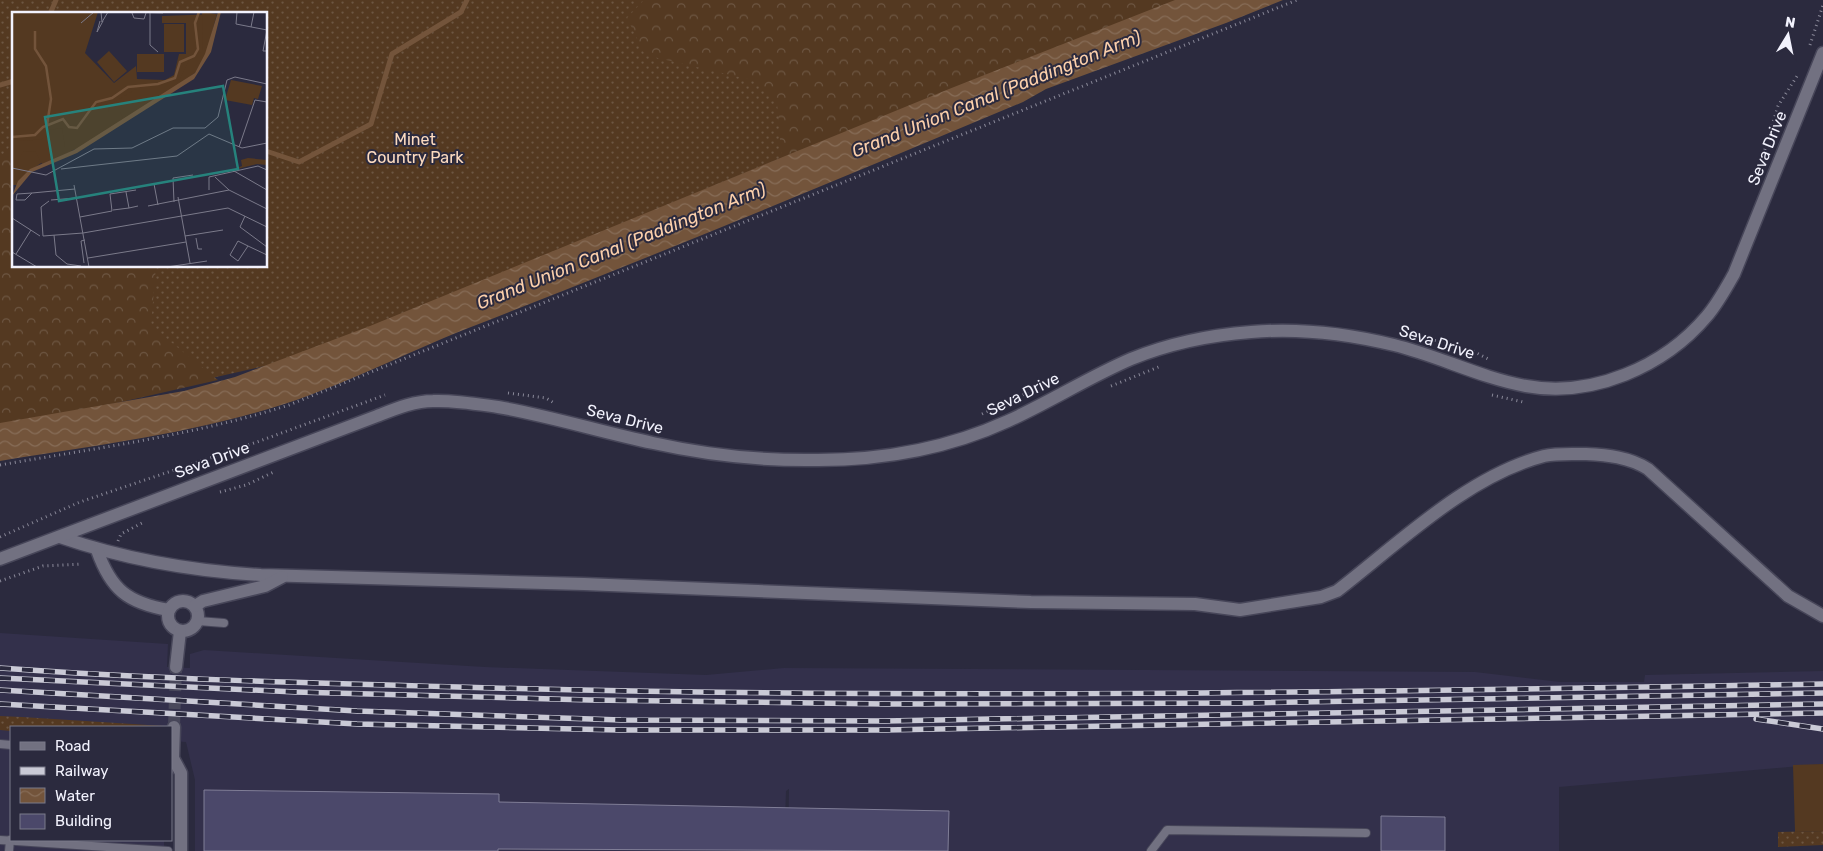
<svg xmlns="http://www.w3.org/2000/svg" width="1823" height="851" font-family="Rubik,sans-serif">
<style>
.built{fill:#33304b}
.grass{fill:url(#grass-dots);fill-rule:evenodd}
.forest{fill:url(#forest-crowns)}
.pitch{fill:#543921}
.water{fill:url(#water-waves)}
.lines{fill:none;stroke-linecap:round;stroke-linejoin:round}
.stream{stroke:#73543b;stroke-width:5}
.building{fill:#4b486a;stroke:#807e97}
.minor-tunnel{stroke:#49485b;stroke-width:12;stroke-dasharray:12 6;stroke-linecap:butt}
.service-casing{stroke:#474659;stroke-width:10}
.minor-casing{stroke:#474659;stroke-width:15}
.path{stroke:#8a8999;stroke-width:3;stroke-dasharray:1 4;stroke-linecap:butt}
.service{stroke:#727181;stroke-width:8}
.minor{stroke:#727181;stroke-width:12}
.rail-casing{stroke:#cacad6;stroke-width:5.5}
.rail{stroke:#2b2a3e;stroke-width:4;stroke-dasharray:11;stroke-linecap:butt}
.labels{text-anchor:middle;dominant-baseline:central;stroke-width:4;stroke-linejoin:round;paint-order:stroke}
.park-label{font-size:16px;fill:#fcdbc0;stroke:#2b2a3e}
.street-label{font-size:16px;fill:#f2f2fd;stroke:#2b2a3e}
.water-label{font-size:18px;font-style:italic;fill:#fbcfab;stroke:#2b2a3e}
.inset-river{fill:none;stroke:#73543b;stroke-width:2.5}
.inset-road{fill:none;stroke:#7b7a8a;stroke-width:1}
.view{fill:#26827c;fill-opacity:0.15;stroke:#26827c;stroke-width:2.5}
.inset-edge{fill:none;stroke:#f2f2fd;stroke-width:2.5}
</style>
<defs>
<pattern id="grass-dots" width="8" height="8" patternUnits="userSpaceOnUse" patternTransform="scale(1.25)"><rect width="8" height="8" fill="#543921"/><path d="M2 2h.1M6 6h.1" fill="none" stroke="#6d5642" stroke-width="1.8" stroke-linecap="round"/></pattern>
<pattern id="forest-crowns" width="20" height="18" patternUnits="userSpaceOnUse" patternTransform="scale(1.25)"><rect width="20" height="18" fill="#543921"/><path d="M2 6a3 3 0 1 1 6 0M12 15a3 3 0 1 1 6 0" fill="none" stroke="#6d5642"/></pattern>
<pattern id="water-waves" width="16" height="10" patternUnits="userSpaceOnUse" patternTransform="scale(1.25)"><rect width="16" height="10" fill="#73543b"/><path d="M0 5q4-4 8 0t8 0" fill="none" stroke="#876d58"/></pattern>
</defs>
<rect width="100%" height="100%" fill="#2b2a3e"/>
<path class="built" d="M 0,633 L 168,644 L 167,667 L 190,668 L 190,654 L 204,650 L 485,667 L 706,675 L 784,668 L 1475,672 L 1560,682 L 1644,682 L 1645,675 L 1823,671 L 1823,764 L 1559,787 L 1559,851 L 788,851 L 789,789 L 786,791 L 784,851 L 195,851 L 195,780 L 186,742 L 171,741 L 171,727 L 11,727 L 11,840 L 164,840 L 164,851 L 0,851 Z"/>
<g class="grass">
<path d="M 0,0 L 1165,0 L 291,360 L 119,399 L 0,417 ZM 14,14 L 266,14 L 266,266 L 14,266 Z"/>
<path d="M 0,716 L 22,717 L 164,726 L 11,727 L 11,731 L 0,730 Z"/>
<path d="M 1823,831 L 1823,845 L 1778,847 L 1778,832 Z"/>
</g>
<g class="forest">
<path d="M 647,0 L 1177,0 L 782,163 L 777,102 L 752,80 L 645,55 L 627,18 L 643,1 Z"/>
<path d="M 14,141 L 14,266 L 156,266 L 151,326 L 218,380 L 86,410 L 0,444 L 0,158 Z"/>
</g>
<path class="pitch" d="M 1823,764 L 1823,831 L 1795,832 L 1793,765 Z"/>
<path class="water" d="M 1175,0 L 1283,0 L 1226,23 L 1046,89 L 1023,102 C 840,179 656,255 471,327 C 400,355 331,392 258,412 C 174,436 86,447 0,461 L 0,423 L 184,391 L 235,377 L 370,326 L 949,89 Z"/>
<g class="lines">
<g class="stream">
<path d="M 50,14 L 56,0"/>
<path d="M 0,85 L 14,81"/>
<path d="M 266,151 L 299,162 L 371,124 L 392,54 L 461,12 L 467,0"/>
</g>
</g>
<g class="building">
<path d="M 204,790 L 499,794 L 499,802 L 949,811 L 948,851 L 498,849 L 498,851 L 204,851 Z"/>
<path d="M 1381,816 L 1445,817 L 1445,851 L 1381,851 Z"/>
</g>
<g class="lines">
<path class="minor-tunnel" d="M 174,727 L 176,667"/>
<defs>
<g id="service">
<path d="M 198,621 L 224,623"/>
<path d="M 0,744 L 11,745"/>
<path d="M 0,840 L 168,851"/>
<path d="M 9,851 L 10,840"/>
<path d="M 1151,851 L 1167,830 L 1366,833"/>
</g>
<g id="minor">
<path d="M 60,537 C 124,559 193,571 261,575 L 584,584 L 1031,602 L 1195,604 L 1240,610 L 1321,597 L 1337,591 C 1398,544 1467,476 1544,456 C 1557,453 1572,454 1586,454 C 1607,455 1629,457 1648,469 L 1788,596 L 1823,616"/>
<path d="M 97,550 C 111,590 128,603 169,610"/>
<path d="M 0,559 L 377,416 C 395,409 414,401 433,401 C 455,400 477,404 498,407 C 550,416 601,432 653,443 C 707,455 763,461 818,460 C 883,460 949,448 1008,421 C 1050,402 1089,377 1131,359 C 1168,344 1211,335 1251,332 C 1298,328 1349,334 1394,345 C 1439,356 1481,378 1526,386 C 1592,398 1664,367 1707,316 C 1718,303 1726,288 1734,274 L 1823,53"/>
<circle cx="183" cy="616" r="15"/>
<path d="M 195,606 L 203,601 L 265,586 L 282,577"/>
<path d="M 176,667 L 180,631"/>
<path d="M 174,727 L 173,758 L 181,773 L 181,851"/>
</g>
</defs>
<use href="#service" class="service-casing"/>
<use href="#minor" class="minor-casing"/>
<g class="path">
<path d="M 1810,45 L 1823,5"/>
<path d="M 1759,169 L 1778,106 L 1797,76"/>
<path d="M 1430,339 L 1473,351 L 1490,360"/>
<path d="M 1111,386 L 1161,366"/>
<path d="M 508,393 L 546,398 L 554,403"/>
<path d="M 1492,395 L 1523,402"/>
<path d="M 982,414 L 1044,385"/>
<path d="M 0,465 C 97,448 195,435 289,405 L 1297,0"/>
<path d="M 220,492 L 246,485 L 276,471"/>
<path d="M 0,537 L 80,502 L 257,442 L 385,395"/>
<path d="M 118,541 L 121,534 L 142,523"/>
<path d="M 0,581 L 43,566 L 81,564"/>
</g>
<use href="#service" class="service"/>
<use href="#minor" class="minor"/>
<defs>
<g id="rail">
<path d="M 0,668 C 152,679 305,683 458,687 C 913,700 1368,692 1823,684"/>
<path d="M 0,678 L 295,692 L 589,700 L 885,704 L 1247,703 L 1823,693"/>
<path d="M 0,690 L 357,711 L 621,720 L 885,721 L 1823,704"/>
<path d="M 0,704 L 357,724 L 619,730 L 886,730 L 1823,713"/>
<path d="M 1756,719 L 1823,729"/>
</g>
</defs>
<use href="#rail" class="rail-casing"/>
<use href="#rail" class="rail"/>
</g>
<g class="labels">
<g class="park-label">
<text x="415" y="139">Minet<tspan x="415" dy="18">Country Park</tspan></text>
</g>
<g class="street-label">
<text transform="translate(1767 148) rotate(-68)">Seva Drive</text>
<text transform="translate(1437 342) rotate(18)">Seva Drive</text>
<text transform="translate(1023 394) rotate(-26)">Seva Drive</text>
<text transform="translate(625 419) rotate(14)">Seva Drive</text>
<text transform="translate(212 460) rotate(-20)">Seva Drive</text>
</g>
<g class="water-label">
<text transform="translate(996 94) rotate(-22)">Grand Union Canal (Paddington Arm)</text>
<text transform="translate(621 246) rotate(-22)">Grand Union Canal (Paddington Arm)</text>
</g>
</g>
<g transform="translate(12 12)">
<rect width="255" height="255" fill="#2b2a3e"/>
<path d="M 0,0 L 86,0 L 73,41 L 102,71 L 124,54 L 125,67 L 153,68 L 162,63 L 167,42 L 174,42 L 174,11 L 150,11 L 150,4 L 205,2 L 193,45 L 177,66 L 67,136 L 32,149 L 8,166 L 5,173 L 0,173 ZM 219,68 L 250,74 L 246,87 L 242,86 L 240,93 L 213,88 ZM 236,146 L 255,148 L 255,153 L 245,152 L 221,158 L 230,154 L 229,148 Z" fill="#543921"/>
<path d="M 190,0 L 204,2 L 195,41 L 183,61 L 112,108 L 108,100 L 97,100 L 96,94 L 126,76 L 168,67 L 177,48 L 191,38 ZM 0,112 L 6,122 L 5,128 L 12,129 L 30,127 L 37,118 L 50,116 L 53,135 L 61,139 L 30,152 L 23,139 L 11,140 L 5,150 L 9,160 L 14,163 L 5,173 L 0,173 Z" fill="#543921"/>
<path d="M 152,12 L 172,12 L 172,40 L 152,40 ZM 97,39 L 115,59 L 102,70 L 85,50 ZM 125,42 L 152,42 L 152,60 L 125,60 Z" fill="#543921"/>
<path d="M 206,0 L 209,0 L 199,40 L 182,67 L 65,141 L 20,160 L 0,184 L 6,169 L 18,157 L 62,138 L 183,61 L 193,42 Z" fill="#73543b"/>
<path class="inset-river" d="M 23,19 L 23,37 L 34,54 L 39,87 L 35,113M 0,125 L 23,123 L 31,115 L 51,107 L 57,115 L 65,116 L 84,90 L 100,86 L 116,75 L 146,72 L 163,66 L 168,50 L 182,44 L 186,37 L 183,11 L 187,0"/>
<path class="inset-road" d="M 89,0 L 90,10 L 96,0M 109,0 L 151,1M 225,0 L 224,12 L 255,18M 120,1 L 122,6 L 132,7 L 134,1M 138,1 L 138,33 L 146,40M 88,9 L 85,20 L 91,9M 69,11 L 82,0M 239,15 L 242,0M 255,18 L 251,39 L 255,39M 227,135 L 243,88 L 255,90M 0,156 L 34,163 L 82,137 L 120,136 L 161,116 L 193,116 L 206,105 L 215,68 L 223,65 L 255,72M 49,157 L 165,144 L 197,122 L 230,136 L 255,131M 222,159 L 255,178M 203,165 L 217,178 L 255,197M 62,173 L 77,255M 197,178 L 197,165 L 246,154 L 255,158M 114,180 L 117,196 L 126,194M 20,181 L 5,182 L 4,188 L 13,188 L 20,181 L 63,177M 166,185 L 178,251M 39,188 L 65,186M 37,189 L 29,195 L 31,224 L 71,221 L 216,196 L 255,215M 162,190 L 161,166 L 181,163M 146,193 L 142,172 L 160,169M 136,194 L 217,178M 101,198 L 117,196M 233,204 L 228,215 L 255,235M 68,205 L 100,199 L 98,182 L 124,178M 0,206 L 28,224M 42,223 L 44,243 L 55,252 L 69,254M 173,224 L 211,218M 184,226 L 186,237 L 190,237M 226,229 L 236,234 L 226,249 L 218,243 ZM 236,234 L 255,243M 0,240 L 25,255M 4,242 L 19,218M 76,246 L 174,230M 72,251 L 69,229 L 73,228M 155,255 L 195,249"/>
<path class="view" d="M 211,74 L 226,157 L 47,189 L 33,105 Z"/>
<rect width="255" height="255" class="inset-edge"/>
</g>
<rect x="10" y="726" width="162" height="115" fill="#2b2a3e" stroke="#7b7a8a"/>
<rect x="20" y="742" width="25" height="8" fill="#727181" stroke="#7b7a8a"/>
<text x="55" y="751" font-size="15" fill="#f2f2fd">Road</text>
<rect x="20" y="767" width="25" height="8" fill="#cacad6" stroke="#7b7a8a"/>
<text x="55" y="776" font-size="15" fill="#f2f2fd">Railway</text>
<rect x="20" y="788" width="25" height="15" fill="url(#water-waves)" stroke="#7b7a8a"/>
<text x="55" y="801" font-size="15" fill="#f2f2fd">Water</text>
<rect x="20" y="814" width="25" height="15" fill="#4b486a" stroke="#7b7a8a"/>
<text x="55" y="826" font-size="15" fill="#f2f2fd">Building</text>
<g transform="translate(1788 35) rotate(10)" stroke="#2b2a3e" stroke-width="4" paint-order="stroke">
<path d="M0-4L9 19L0 12L-9 19Z" fill="#f2f2fd"/>
<text y="-8" font-size="14" font-weight="bold" text-anchor="middle" fill="#f2f2fd">N</text>
</g>
</svg>
